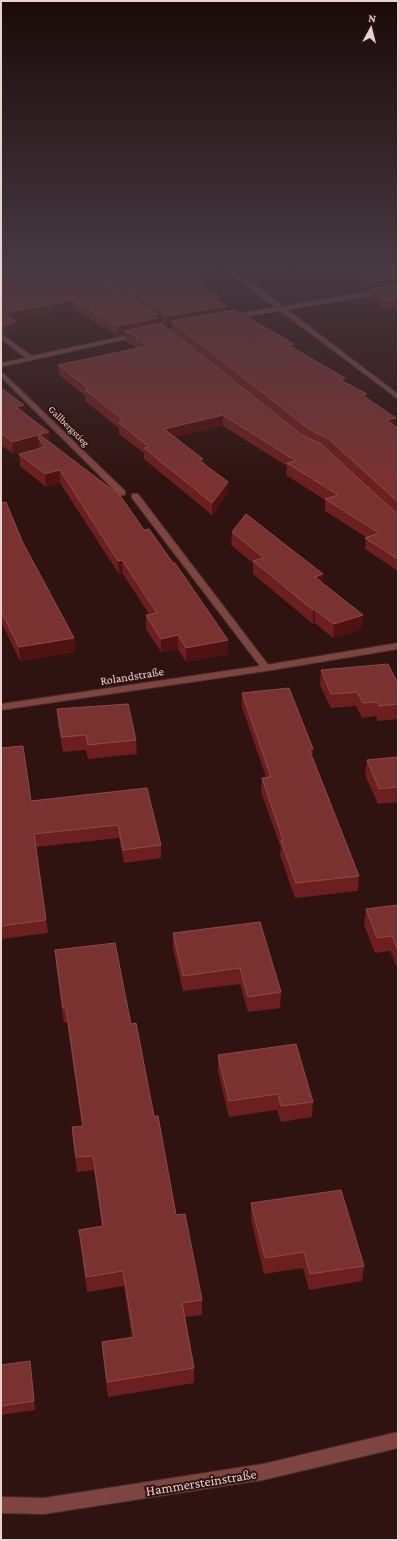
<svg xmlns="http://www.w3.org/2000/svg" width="399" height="1541" font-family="'Crimson Pro',serif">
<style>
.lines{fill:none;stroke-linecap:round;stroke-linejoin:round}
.service-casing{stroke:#492e2b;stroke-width:2}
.minor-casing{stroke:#492e2b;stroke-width:2}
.tertiary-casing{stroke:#492e2b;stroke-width:2}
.service{fill:#7e4540;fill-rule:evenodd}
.minor{fill:#7e4540;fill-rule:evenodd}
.tertiary{fill:#7e4540;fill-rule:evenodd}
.wall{fill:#6c1f1e;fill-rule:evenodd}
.shaded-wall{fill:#4e1210}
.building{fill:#7a3231;stroke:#8b4b4a}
.labels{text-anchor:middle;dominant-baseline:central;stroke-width:4;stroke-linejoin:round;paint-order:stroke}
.far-street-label{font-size:10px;fill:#e8d3d1;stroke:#2f1310}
.street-label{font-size:12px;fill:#e8d3d1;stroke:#2f1310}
.near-street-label{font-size:14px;fill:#e8d3d1;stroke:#2f1310}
</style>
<rect width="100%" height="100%" fill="#2f1310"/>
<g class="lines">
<defs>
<path id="service" d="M 132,494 L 138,494 L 269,666 L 271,668 L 269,670 L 263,670 L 132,498 Z"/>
<g id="minor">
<path d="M 398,287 L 398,291 L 230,319 L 227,317 L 230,315 Z"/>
<path d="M 138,333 L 141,335 L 140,336 L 1,367 L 1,363 L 26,358 L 1,339 L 1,334 L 32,356 Z"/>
<path d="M 1,371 L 125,491 L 125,495 L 119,495 L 1,377 Z"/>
<path d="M 398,643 L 398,649 L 266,671 L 1,710 L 1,704 L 266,665 Z"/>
<path d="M 398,1432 L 398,1448 L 263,1480 L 44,1514 L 1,1513 L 1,1497 L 44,1498 L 263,1464 Z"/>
</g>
<path id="tertiary" d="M 219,265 L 226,265 L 264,292 L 398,394 L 398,399 Z"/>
</defs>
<use href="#service" class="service-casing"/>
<use href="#minor" class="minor-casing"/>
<use href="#tertiary" class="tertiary-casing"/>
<use href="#service" class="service"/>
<use href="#minor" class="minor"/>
<use href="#tertiary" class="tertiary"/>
</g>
<g class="wall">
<path d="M 1,265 L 203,282 L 203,286 L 219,296 L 219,302 L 226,306 L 226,312 L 294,344 L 294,349 L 345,378 L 345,382 L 367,394 L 367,398 L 396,426 L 398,428 L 398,571 L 365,549 L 366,537 L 325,511 L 325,500 L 286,475 L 287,466 L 223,426 L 175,437 L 203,463 L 228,482 L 228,493 L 212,515 L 144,459 L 144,453 L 119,434 L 119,428 L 85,401 L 85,396 L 59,375 L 58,365 L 136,348 L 136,347 L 125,341 L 125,334 L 117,336 L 73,309 L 14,320 L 15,330 L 5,335 L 1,333 ZM 155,315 L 161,318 L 166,325 L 172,324 L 172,331 L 157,324 ZM 189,345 L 305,437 L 302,435 ZM 327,450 L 329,451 L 395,512 Z"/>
<path d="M 291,265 L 398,265 L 398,307 L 381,308 L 372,297 L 373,290 L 367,291 L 356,277 L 320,281 L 314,276 L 305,277 Z"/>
<path d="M 1,388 L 49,442 L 144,530 L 173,563 L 228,640 L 228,654 L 186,662 L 178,649 L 161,652 L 146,629 L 146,615 L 149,614 L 123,574 L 119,574 L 60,483 L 46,487 L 20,466 L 19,454 L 39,448 L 39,447 L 13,454 L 1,445 Z"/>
<path d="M 1,503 L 74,638 L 75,652 L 20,661 L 1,622 Z"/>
<path d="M 232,532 L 323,574 L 322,583 L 362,629 L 333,638 L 315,623 L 313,624 L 253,574 L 253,563 L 231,545 Z"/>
<path d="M 321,670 L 398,684 L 398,719 L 378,721 L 376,716 L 362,718 L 356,706 L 331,708 L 320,685 Z"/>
<path d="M 242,693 L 313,749 L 312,758 L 359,876 L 358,891 L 295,898 L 280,855 L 281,848 L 261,792 L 262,778 L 266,777 L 242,707 Z"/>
<path d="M 57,709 L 136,740 L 137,754 L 88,759 L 86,750 L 63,752 L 58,724 Z"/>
<path d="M 1,748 L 31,801 L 147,788 L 161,845 L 161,858 L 124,863 L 119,838 L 36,847 L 46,920 L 48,933 L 1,939 Z"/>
<path d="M 398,757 L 398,802 L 378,804 L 365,775 L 367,760 Z"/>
<path d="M 398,905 L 398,970 L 390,951 L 375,953 L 364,925 L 366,909 Z"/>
<path d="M 260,922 L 281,992 L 280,1008 L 248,1012 L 240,984 L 183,991 L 173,948 L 173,933 Z"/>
<path d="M 55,950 L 131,1024 L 154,1116 L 176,1215 L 202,1300 L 202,1315 L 185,1317 L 194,1368 L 194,1383 L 108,1397 L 103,1357 L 102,1342 L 132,1338 L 124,1286 L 87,1292 L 81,1244 L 79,1230 L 102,1226 L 94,1170 L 77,1172 L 73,1142 L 72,1127 L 82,1126 L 67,1022 L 64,1023 L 56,965 Z"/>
<path d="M 218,1055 L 313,1102 L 312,1117 L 281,1122 L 277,1110 L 229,1117 L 218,1071 Z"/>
<path d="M 251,1203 L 364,1266 L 362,1281 L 309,1290 L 303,1268 L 264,1274 L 251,1219 Z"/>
<path d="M 1,1365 L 31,1370 L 35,1410 L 1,1415 Z"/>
</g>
<g class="shaded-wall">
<path d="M 314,268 L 314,276 L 305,277 L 305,269 Z"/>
<path d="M 357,269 L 356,277 L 320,281 L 320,273 Z"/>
<path d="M 398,278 L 398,286 L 373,289 L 373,290 L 367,291 L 368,283 Z"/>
<path d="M 111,281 L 111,290 L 108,292 L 108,283 Z"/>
<path d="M 203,282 L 203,291 L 198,283 Z"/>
<path d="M 219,296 L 218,305 L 212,298 Z"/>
<path d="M 73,300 L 73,309 L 4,322 L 4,313 Z"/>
<path d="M 226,306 L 226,315 L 171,321 L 171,324 L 166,325 L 166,316 Z"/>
<path d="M 157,318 L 157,327 L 125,331 L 125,334 L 117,336 L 117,326 Z"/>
<path d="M 15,321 L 15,330 L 5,335 L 4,326 Z"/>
<path d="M 294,344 L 293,354 L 288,345 Z"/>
<path d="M 345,378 L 344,389 L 340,380 Z"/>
<path d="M 367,394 L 366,405 L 362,395 Z"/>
<path d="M 24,405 L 25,417 L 16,407 Z"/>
<path d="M 223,415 L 223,426 L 164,440 L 164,429 Z"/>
<path d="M 396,418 L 395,429 L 386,420 Z"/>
<path d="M 49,432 L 49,445 L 38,437 L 39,447 L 13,454 L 12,442 Z"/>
<path d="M 203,459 L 203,470 L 199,460 Z"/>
<path d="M 60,470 L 60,483 L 46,487 L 45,474 Z"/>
<path d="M 228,482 L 228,493 L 212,515 L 212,503 Z"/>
<path d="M 122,560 L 123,574 L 119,574 L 118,561 Z"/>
<path d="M 323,574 L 322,588 L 315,577 Z"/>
<path d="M 313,610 L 315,610 L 315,623 L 313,624 Z"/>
<path d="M 363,615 L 362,629 L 333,638 L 334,624 Z"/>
<path d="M 178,635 L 178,649 L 161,652 L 161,639 Z"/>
<path d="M 74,638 L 75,652 L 20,661 L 19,647 Z"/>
<path d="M 228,640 L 228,654 L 186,662 L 186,648 Z"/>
</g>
<g class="building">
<path d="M 1,265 L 184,265 L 203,282 L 198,283 L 219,296 L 212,298 L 226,306 L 166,316 L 161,309 L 111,281 L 108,283 L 109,286 L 155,313 L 157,318 L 117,326 L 73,300 L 4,313 L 15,321 L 4,326 L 1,324 Z"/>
<path d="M 301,265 L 398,265 L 398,278 L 368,283 L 357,269 L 320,273 L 314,268 L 305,269 Z"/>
<path d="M 398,284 L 398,299 L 382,300 L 373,289 Z"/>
<path d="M 235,310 L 294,344 L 288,345 L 345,378 L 340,380 L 367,394 L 362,395 L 396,418 L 386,420 L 398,428 L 398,502 L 330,440 L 309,429 L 171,321 Z"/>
<path d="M 161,323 L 302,435 L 321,444 L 395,512 L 398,512 L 398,559 L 365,538 L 379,533 L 325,499 L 338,495 L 287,463 L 296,461 L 223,415 L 164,429 L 203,459 L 199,460 L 228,482 L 212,503 L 144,448 L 149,447 L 119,423 L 122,419 L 85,390 L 89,389 L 58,365 L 148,346 L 136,339 L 138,338 L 125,331 Z"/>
<path d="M 1,388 L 24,405 L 16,407 L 49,432 L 12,442 L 1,433 Z"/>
<path d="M 40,435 L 114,491 L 117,491 L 144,530 L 149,529 L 173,563 L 175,563 L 228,640 L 186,648 L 178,635 L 161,639 L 146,615 L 157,613 L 122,560 L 118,561 L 60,470 L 45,474 L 19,454 L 45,447 L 38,437 Z"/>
<path d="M 6,502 L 22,541 L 74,638 L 19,647 L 1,611 L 1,503 Z"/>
<path d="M 246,514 L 323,574 L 315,577 L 363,615 L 334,624 L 315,610 L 313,610 L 253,561 L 264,558 L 232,532 Z"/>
<path d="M 388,664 L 398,684 L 398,704 L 379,706 L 377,702 L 363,703 L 357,692 L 331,694 L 321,670 Z"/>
<path d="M 289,688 L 313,749 L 309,749 L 359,876 L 296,883 L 281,841 L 283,840 L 262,778 L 271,777 L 242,693 Z"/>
<path d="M 128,704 L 136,740 L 88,745 L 86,735 L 62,737 L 57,709 Z"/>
<path d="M 23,746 L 31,801 L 147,788 L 161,845 L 123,850 L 118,825 L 34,834 L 46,920 L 1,926 L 1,748 Z"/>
<path d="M 398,757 L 398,787 L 379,789 L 367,760 Z"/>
<path d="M 398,905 L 398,950 L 392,936 L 377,938 L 366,909 Z"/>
<path d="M 260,922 L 281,992 L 248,997 L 240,968 L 183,976 L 173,933 Z"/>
<path d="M 115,943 L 131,1024 L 136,1023 L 154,1116 L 158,1116 L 176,1215 L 185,1214 L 202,1300 L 182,1303 L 194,1368 L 107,1382 L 102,1342 L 134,1337 L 123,1271 L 86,1277 L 79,1230 L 103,1226 L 93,1156 L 76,1157 L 72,1127 L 83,1126 L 66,1008 L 63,1008 L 55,950 Z"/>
<path d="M 296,1044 L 313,1102 L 281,1106 L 278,1094 L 229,1101 L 218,1055 Z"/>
<path d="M 341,1190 L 364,1266 L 310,1274 L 304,1252 L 265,1258 L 251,1203 Z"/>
<path d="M 30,1361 L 34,1401 L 1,1406 L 1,1365 Z"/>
</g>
<linearGradient id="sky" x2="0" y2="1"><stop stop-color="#1a0a09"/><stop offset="0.55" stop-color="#473942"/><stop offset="1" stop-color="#473942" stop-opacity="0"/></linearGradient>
<rect width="399" height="481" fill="url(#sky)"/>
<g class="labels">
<g class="far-street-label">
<text transform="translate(69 426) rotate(45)">Gallbergstieg</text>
</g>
<g class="street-label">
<text transform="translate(132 676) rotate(-9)">Rolandstraße</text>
</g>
<g class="near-street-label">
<text transform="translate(201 1482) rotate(-9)">Hammersteinstraße</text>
</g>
</g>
<rect width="399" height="1541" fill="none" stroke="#e8d3d1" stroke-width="4"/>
<g transform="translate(371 28) rotate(7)" stroke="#2f1310" stroke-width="3" paint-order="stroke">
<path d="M0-3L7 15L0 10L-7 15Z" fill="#e8d3d1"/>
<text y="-6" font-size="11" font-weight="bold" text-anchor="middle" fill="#e8d3d1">N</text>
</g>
</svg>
